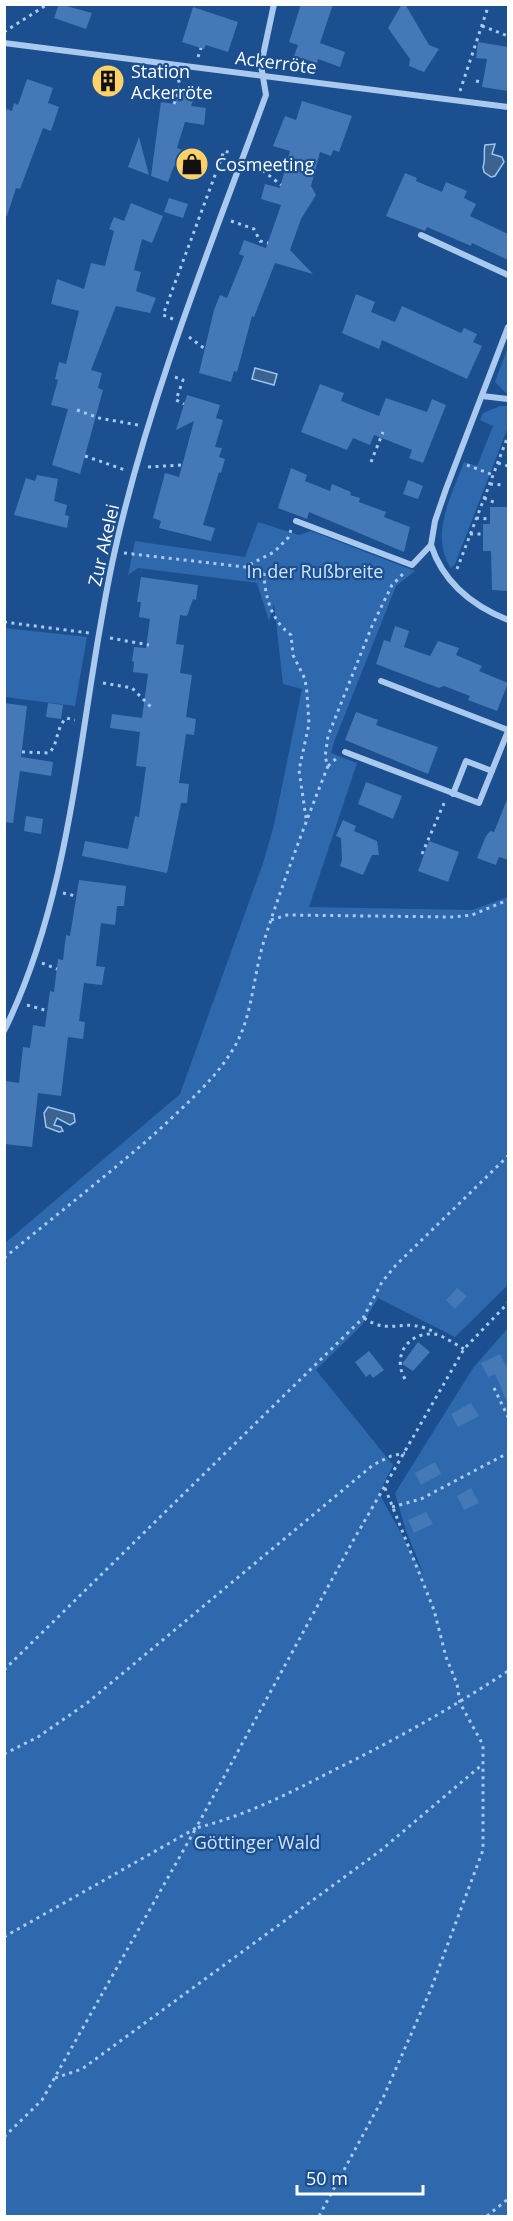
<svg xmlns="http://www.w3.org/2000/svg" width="513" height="2221" font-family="'Open Sans',sans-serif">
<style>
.green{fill:#2e69ad}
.water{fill:#3c6290;stroke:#9cc4f0;stroke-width:1.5}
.building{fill:#4478b7}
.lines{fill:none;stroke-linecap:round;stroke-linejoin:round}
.path{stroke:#a9c9ee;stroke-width:3;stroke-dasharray:3 4.5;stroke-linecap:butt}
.street{stroke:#a9c9ee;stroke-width:6}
.labels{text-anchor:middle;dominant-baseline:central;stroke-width:4.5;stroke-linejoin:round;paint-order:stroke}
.street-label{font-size:18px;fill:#fff;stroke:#1b4f8f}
.poi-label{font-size:18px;fill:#fff;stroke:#1b4f8f;text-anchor:start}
.park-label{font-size:18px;fill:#cfe3fa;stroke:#1b4f8f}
</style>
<rect width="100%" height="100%" fill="#1b4f8f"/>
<g class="green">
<path d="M 508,347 L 508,394 L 507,394 L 495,382 Z"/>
<path d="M 500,406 L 508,406 L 508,427 L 455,564 L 451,568 C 429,535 452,495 464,462 L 477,466 L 493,426 L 480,420 L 483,413 Z"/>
<path d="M 258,522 L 299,535 L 311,531 L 415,571 L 396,586 L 334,742 L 331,753 L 357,763 L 309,907 L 472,910 L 508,897 L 508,1285 L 455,1337 L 378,1298 L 362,1325 L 316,1370 L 393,1465 L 379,1493 L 424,1575 L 406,1531 L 395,1493 L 473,1368 L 508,1328 L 508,2216 L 5,2216 L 4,1244 L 180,1094 L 263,863 L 274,825 L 302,689 L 283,684 L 274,604 L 269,621 L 257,583 L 138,568 L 128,575 L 135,541 L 245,557 Z"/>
<path d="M 5,628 L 87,637 L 75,706 L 5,697 Z"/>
</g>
<g class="water">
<path d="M 495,144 L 492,154 L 502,157 L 504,162 L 495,176 L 491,177 L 484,172 L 483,167 C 486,159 483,153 485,145 Z"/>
<path d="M 255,368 L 277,374 L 274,385 L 252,379 Z"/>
<path d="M 48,1107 L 74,1114 L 75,1122 L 70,1125 L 57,1118 L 54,1125 L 61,1127 L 63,1131 L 59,1132 L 46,1127 L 44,1113 Z"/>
</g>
<g class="building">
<path d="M 59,4 L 92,13 L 86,29 L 54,18 Z"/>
<path d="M 301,4 L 333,4 L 320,43 L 345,52 L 340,67 L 318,59 L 317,63 L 294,56 L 298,45 L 289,42 Z"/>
<path d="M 402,4 L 405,4 L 429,45 L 439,49 L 424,72 L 409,66 L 410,59 L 388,28 Z"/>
<path d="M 193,7 L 238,22 L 228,52 L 206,45 L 204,49 L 182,42 Z"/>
<path d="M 478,42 L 508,47 L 508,91 L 482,87 L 487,59 L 476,58 Z"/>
<path d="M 27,79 L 53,88 L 48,103 L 59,107 L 51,131 L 43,128 L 20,189 L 16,188 L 7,216 L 4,216 L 4,108 L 12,111 L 14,103 L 18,105 Z"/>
<path d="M 180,90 L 196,93 L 191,106 L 206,108 L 204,125 L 185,122 L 177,148 L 199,156 L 193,173 L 174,166 L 168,182 L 151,176 L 161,102 L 175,104 Z"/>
<path d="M 302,101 L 352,116 L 339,152 L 333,150 L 331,156 L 320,152 L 311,186 L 316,195 L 301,219 L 290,250 L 313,274 L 275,263 L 254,317 L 252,316 L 237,372 L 234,371 L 231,382 L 199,373 L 214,310 L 220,295 L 227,298 L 244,256 L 239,254 L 244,240 L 266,248 L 281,205 L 261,199 L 265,184 L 280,188 L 290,151 L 273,146 L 285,116 L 296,120 Z"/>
<path d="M 139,137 L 149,175 L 128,167 Z"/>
<path d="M 405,173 L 417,178 L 416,181 L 442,192 L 446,182 L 467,191 L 464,198 L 476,204 L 470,216 L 508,234 L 508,260 L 472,243 L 471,246 L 427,227 L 425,231 L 386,216 Z"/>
<path d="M 169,198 L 188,204 L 183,218 L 164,212 Z"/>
<path d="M 131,203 L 163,216 L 152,243 L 142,239 L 134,270 L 141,272 L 136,291 L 156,298 L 150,313 L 116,306 L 91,370 L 102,373 L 98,388 L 103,390 L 80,474 L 52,465 L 68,409 L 51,405 L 58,380 L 55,379 L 59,362 L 66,364 L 79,311 L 51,304 L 57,279 L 84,289 L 91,263 L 105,266 L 114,231 L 109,229 L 114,217 L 124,221 Z"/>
<path d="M 356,294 L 375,302 L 371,312 L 395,322 L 402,306 L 461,333 L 464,328 L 477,334 L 473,342 L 482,346 L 467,379 L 382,340 L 379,349 L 342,333 Z"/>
<path d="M 320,384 L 344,393 L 341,401 L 379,416 L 386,398 L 427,412 L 432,399 L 446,405 L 423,463 L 409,458 L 412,450 L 374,435 L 370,445 L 353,438 L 347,450 L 301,432 Z"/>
<path d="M 187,395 L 220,405 L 216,418 L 223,420 L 215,447 L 222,448 L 219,457 L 225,459 L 221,473 L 219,472 L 203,525 L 215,528 L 211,541 L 159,528 L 161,521 L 153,518 L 165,473 L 179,477 L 194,421 L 176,430 Z"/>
<path d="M 291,468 L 307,475 L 305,481 L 330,491 L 332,484 L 351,492 L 350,495 L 360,498 L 359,502 L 386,512 L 384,517 L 410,527 L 404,552 L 309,512 L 307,519 L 278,508 Z"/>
<path d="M 37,475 L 58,479 L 54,501 L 67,505 L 65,515 L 69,516 L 67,528 L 14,515 L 26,478 L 35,481 Z"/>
<path d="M 408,480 L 423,486 L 418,499 L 403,494 Z"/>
<path d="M 490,507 L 508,507 L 508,591 L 492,590 L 491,551 L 483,551 L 483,524 L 490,524 Z"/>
<path d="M 141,577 L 198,585 L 196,600 L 193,599 L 187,616 L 180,615 L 176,644 L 184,645 L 180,673 L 192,675 L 186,717 L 196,719 L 194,735 L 186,734 L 179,783 L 189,784 L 187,803 L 181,803 L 167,873 L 82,856 L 85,841 L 128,849 L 135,816 L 139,817 L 146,767 L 136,766 L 140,732 L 110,728 L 112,714 L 142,718 L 148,674 L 133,672 L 134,662 L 132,661 L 134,647 L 146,648 L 150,619 L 139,617 L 141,602 L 137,602 Z"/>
<path d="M 395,626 L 409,631 L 404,647 L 430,656 L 438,641 L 459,648 L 456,655 L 482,666 L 479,671 L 508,683 L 497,711 L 468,700 L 470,696 L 444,686 L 439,688 L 376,664 L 384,640 L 390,642 Z"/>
<path d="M 4,703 L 27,706 L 21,757 L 53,762 L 51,776 L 20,771 L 13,823 L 4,822 Z"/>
<path d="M 48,703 L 63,705 L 61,719 L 46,717 Z"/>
<path d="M 356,712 L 378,720 L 376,725 L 438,747 L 428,774 L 345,740 Z"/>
<path d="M 366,782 L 402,796 L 393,819 L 358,804 Z"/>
<path d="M 508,797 L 508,860 L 499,857 L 496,865 L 477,858 L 486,836 L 490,831 L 494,832 Z"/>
<path d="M 26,816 L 43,819 L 41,834 L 24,831 Z"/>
<path d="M 343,820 L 356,826 L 354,831 L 377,841 L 379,855 L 372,855 L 363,875 L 340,866 L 342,860 L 341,838 L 336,836 Z"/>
<path d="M 429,841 L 459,852 L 448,882 L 418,871 Z"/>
<path d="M 79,880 L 126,886 L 124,906 L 117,906 L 115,925 L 101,923 L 96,966 L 105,967 L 102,985 L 84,983 L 79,1021 L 85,1022 L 83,1039 L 68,1037 L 61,1096 L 38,1093 L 32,1147 L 4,1144 L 6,1081 L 19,1083 L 23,1047 L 30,1048 L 33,1025 L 45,1027 L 50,991 L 54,992 L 58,959 L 63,960 L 66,935 L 70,936 Z"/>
<path d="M 457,1288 L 467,1296 L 455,1309 L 446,1300 Z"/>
<path d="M 418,1342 L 430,1352 L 413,1371 L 402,1364 Z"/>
<path d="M 369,1351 L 384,1370 L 373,1378 L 370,1374 L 366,1377 L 355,1362 Z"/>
<path d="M 500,1354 L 508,1370 L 508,1404 L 495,1374 L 488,1377 L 481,1363 Z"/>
<path d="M 471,1403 L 479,1416 L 458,1427 L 451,1414 Z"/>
<path d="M 435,1462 L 441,1474 L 421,1485 L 415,1473 Z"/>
<path d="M 471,1488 L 479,1503 L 464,1510 L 457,1496 Z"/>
<path d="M 426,1512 L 433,1524 L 414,1533 L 408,1520 Z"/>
</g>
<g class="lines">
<g class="path">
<path d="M 482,26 L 508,36"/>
<path d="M 4,32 L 48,4"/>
<path d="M 198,57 L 201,48"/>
<path d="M 476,81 L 483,82"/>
<path d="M 460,91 L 489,4"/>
<path d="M 174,104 L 180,86 L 178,77"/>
<path d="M 251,161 L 281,185"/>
<path d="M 231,221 L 254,229 L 260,241 L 268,243"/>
<path d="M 173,319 L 163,315 L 224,151 L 232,153"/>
<path d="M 189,337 L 205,349"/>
<path d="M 175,377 L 183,380 L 176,400 L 184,404"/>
<path d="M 77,410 L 99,418 L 138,425"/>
<path d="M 85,456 L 125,470"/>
<path d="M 371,462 L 383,432"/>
<path d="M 498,463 L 508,466"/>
<path d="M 467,465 L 493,475"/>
<path d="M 148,467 L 182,465"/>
<path d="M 490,484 L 503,485"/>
<path d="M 484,498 L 496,503"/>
<path d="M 476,518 L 490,519"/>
<path d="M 470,534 L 483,534"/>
<path d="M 124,553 L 245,567 L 274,552 L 288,538 L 291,530"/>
<path d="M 246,568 L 270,575"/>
<path d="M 457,569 L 508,436"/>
<path d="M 264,573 C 265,597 271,620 291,635 L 293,655 L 305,679 L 307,693 L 309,724 L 299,770 L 306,818"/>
<path d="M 4,622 L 89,633"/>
<path d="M 110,638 L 149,645"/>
<path d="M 103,683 L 132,688 L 152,708"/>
<path d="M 22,752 L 49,753 C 59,743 55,730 66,718 L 75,720"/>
<path d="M 328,766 L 338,757"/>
<path d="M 422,854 L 445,801"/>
<path d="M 63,893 L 76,896"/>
<path d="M 271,920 L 287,915 L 452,917 L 472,915 L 508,900"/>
<path d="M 42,963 L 57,969"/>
<path d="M 27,1005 L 48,1011"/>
<path d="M 4,1258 C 56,1215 109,1174 159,1130 C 186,1104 216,1079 235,1046 C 253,1014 253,976 264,941 C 283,882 305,824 328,766 L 325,757 L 328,736 L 372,626 L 392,585 L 403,574"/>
<path d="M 364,1318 C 392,1337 404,1315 436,1333"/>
<path d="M 405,1379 C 392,1357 407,1332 434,1334 C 444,1336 455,1344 464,1349"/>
<path d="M 494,1388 L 508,1417"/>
<path d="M 392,1507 L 421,1499 L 508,1453"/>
<path d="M 4,1670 L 363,1318 L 382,1282 L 396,1265 L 508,1156"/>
<path d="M 4,1754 L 38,1737 L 87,1703 L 373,1465 L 391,1456 L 405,1453"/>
<path d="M 4,1937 L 196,1828 L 353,1541 L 464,1349 L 508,1303"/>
<path d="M 55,2078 L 82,2069 L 380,1851 L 483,1764"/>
<path d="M 4,2137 L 42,2100 L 196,1828 C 245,1816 290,1793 334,1770 C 395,1740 452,1708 508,1671"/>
<path d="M 319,2216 L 383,2098 L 431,1989 L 483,1850 L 483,1745 L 460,1703 L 457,1684 L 446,1657 L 434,1610 L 385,1488"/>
<path d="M 487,2216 L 508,2199"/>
</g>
<g class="street">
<path d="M 4,43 L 508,107"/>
<path d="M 421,235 L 508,275"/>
<path d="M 482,396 L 508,399"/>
<path d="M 296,521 L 412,565 L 431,545 L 435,521 L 446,489 L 508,327"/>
<path d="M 431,545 C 443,582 473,606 508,620"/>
<path d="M 381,681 L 508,730"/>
<path d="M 345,752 L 479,803 L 508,731"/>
<path d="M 453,794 L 466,761 L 492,771"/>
<path d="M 4,1031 C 77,883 79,709 115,550 C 150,394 211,245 266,95 L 261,65 L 274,4"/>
</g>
</g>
<defs>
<symbol id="building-disc" viewBox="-11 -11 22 22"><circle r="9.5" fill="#ffd166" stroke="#1b4f8f"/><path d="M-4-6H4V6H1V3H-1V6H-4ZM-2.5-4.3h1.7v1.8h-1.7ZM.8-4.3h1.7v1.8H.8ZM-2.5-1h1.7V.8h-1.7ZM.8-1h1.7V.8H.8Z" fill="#111"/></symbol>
<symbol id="shop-disc" viewBox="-11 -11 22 22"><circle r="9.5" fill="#ffd166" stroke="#1b4f8f"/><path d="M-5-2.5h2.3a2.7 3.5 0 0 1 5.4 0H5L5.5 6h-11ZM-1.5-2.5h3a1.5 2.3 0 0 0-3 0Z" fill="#111"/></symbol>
</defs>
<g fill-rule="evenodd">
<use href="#building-disc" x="89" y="62" width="38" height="38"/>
<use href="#shop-disc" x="173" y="145" width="38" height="38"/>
</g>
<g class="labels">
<g class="street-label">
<text transform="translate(276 62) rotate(7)">Ackerröte</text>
<text transform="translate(103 545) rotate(-77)">Zur Akelei</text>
</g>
<g class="poi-label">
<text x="131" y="71">Station<tspan x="131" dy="21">Ackerröte</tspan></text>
<text x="215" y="164">Cosmeeting</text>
</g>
<g class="park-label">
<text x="315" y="571">In der Rußbreite</text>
<text x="257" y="1842">Göttinger Wald</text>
</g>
</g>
<rect width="513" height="2221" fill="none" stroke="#ffffff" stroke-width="12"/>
<path d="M297 2185v9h126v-9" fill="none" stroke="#ffffff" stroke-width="3"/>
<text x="306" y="2185" font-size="18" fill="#ffffff" stroke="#1b4f8f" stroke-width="4.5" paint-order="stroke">50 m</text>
</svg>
